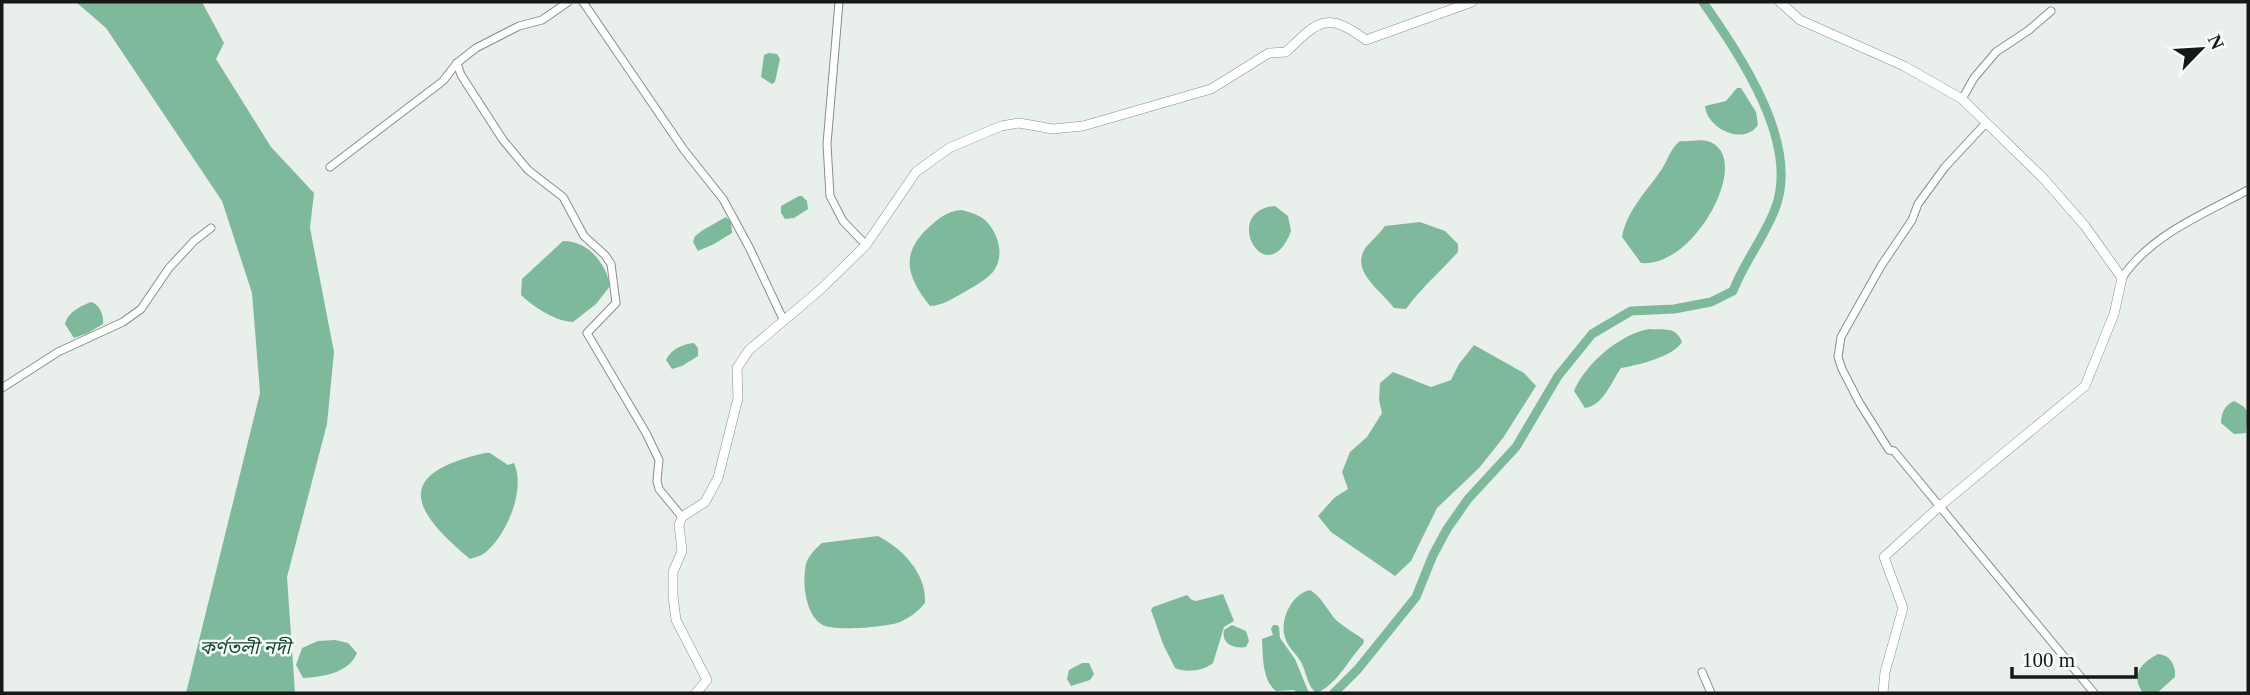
<svg xmlns="http://www.w3.org/2000/svg" width="2250" height="695" font-family="'Times New Roman','Noto Sans Bengali',serif">
<style>
.water{fill:#7eb99b}
.lines{fill:none;stroke-linecap:round;stroke-linejoin:round}
.canal{stroke:#7eb99b;stroke-width:9}
.minor-casing{stroke:#888e8b;stroke-width:9}
.tertiary-casing{stroke:#888e8b;stroke-width:10}
.minor{stroke:#fff;stroke-width:7}
.tertiary{stroke:#fff;stroke-width:9}
.labels{text-anchor:middle;dominant-baseline:central;stroke-width:5;stroke-linejoin:round;paint-order:stroke}
.water-label{font-size:19px;font-style:italic;fill:#184833;stroke:#f6fdf9}
</style>
<rect width="100%" height="100%" fill="#e9f0ec"/>
<g class="water">
<path d="M 76,2 L 202,2 L 224,43 L 216,59 L 271,147 L 314,193 L 310,228 L 334,352 L 327,424 L 287,577 L 295,693 L 186,693 L 260,393 L 252,293 L 222,201 L 106,28 Z"/>
<path d="M 769,53 L 777,54 L 780,59 L 775,82 L 772,84 L 761,77 L 764,55 Z"/>
<path d="M 1737,88 L 1741,88 L 1756,112 L 1758,125 C 1744,146 1707,129 1705,106 L 1726,101 Z"/>
<path d="M 1680,141 C 1688,142 1699,139 1707,141 C 1756,154 1695,269 1641,263 L 1622,237 C 1627,210 1647,191 1662,169 C 1668,159 1671,148 1680,141 Z"/>
<path d="M 799,196 L 802,196 L 807,201 L 808,209 L 794,218 L 785,219 L 781,213 L 781,206 Z"/>
<path d="M 1275,206 L 1288,216 L 1291,231 C 1267,295 1219,211 1275,206 Z"/>
<path d="M 961,210 C 970,212 980,215 986,221 C 999,234 1005,257 993,272 C 985,281 971,288 961,294 C 952,299 941,306 930,306 C 908,278 899,255 928,228 C 938,219 947,211 961,210 Z"/>
<path d="M 726,217 L 731,222 L 732,233 L 714,244 L 698,251 L 693,242 L 695,236 L 703,230 Z"/>
<path d="M 1420,222 L 1445,231 L 1458,244 L 1458,252 C 1440,272 1421,288 1406,309 L 1394,308 C 1381,290 1349,271 1366,247 C 1372,240 1379,234 1385,226 Z"/>
<path d="M 563,241 C 588,241 606,263 610,286 L 596,304 L 573,322 C 557,322 533,307 521,295 L 522,279 Z"/>
<path d="M 92,302 C 100,306 104,315 103,324 L 88,333 L 74,338 L 65,324 C 67,313 81,305 92,302 Z"/>
<path d="M 1649,329 C 1663,330 1676,326 1682,342 C 1673,357 1638,365 1621,368 C 1611,382 1604,405 1585,408 L 1574,391 C 1585,364 1620,334 1649,329 Z"/>
<path d="M 694,343 L 698,348 L 698,356 L 682,366 L 672,369 L 666,360 C 671,349 683,344 694,343 Z"/>
<path d="M 1474,345 L 1524,373 L 1536,386 L 1503,438 L 1479,468 L 1437,508 L 1411,561 L 1395,576 L 1331,532 L 1318,516 L 1334,498 L 1348,489 L 1342,472 L 1350,452 L 1367,437 L 1382,413 L 1379,400 L 1380,383 L 1393,372 L 1431,387 L 1451,380 L 1459,364 Z"/>
<path d="M 2234,401 L 2243,406 L 2248,412 L 2246,433 L 2234,434 L 2221,423 C 2221,413 2225,405 2234,401 Z"/>
<path d="M 485,453 L 490,453 L 508,465 L 514,463 C 526,490 507,534 486,552 C 482,556 475,557 470,559 C 411,510 393,474 485,453 Z"/>
<path d="M 878,536 C 902,548 927,574 925,603 C 918,611 911,617 900,622 C 888,627 831,632 821,624 C 805,613 802,582 806,564 C 808,556 816,548 822,543 Z"/>
<path d="M 1310,590 C 1322,597 1327,610 1336,620 C 1345,628 1355,633 1364,640 L 1363,644 C 1349,659 1336,686 1316,693 C 1307,685 1307,674 1302,664 C 1298,655 1289,649 1286,640 C 1278,622 1291,594 1310,590 Z"/>
<path d="M 1223,594 L 1234,621 L 1224,627 L 1213,663 C 1204,671 1186,673 1175,668 L 1163,644 L 1151,610 L 1153,607 L 1187,595 L 1192,600 L 1196,601 Z"/>
<path d="M 1232,625 L 1246,631 L 1249,641 L 1246,647 C 1234,649 1221,644 1224,630 Z"/>
<path d="M 1273,625 L 1277,625 L 1279,627 L 1280,638 L 1295,659 L 1309,693 L 1298,693 L 1294,690 L 1276,691 C 1262,680 1263,656 1262,639 L 1273,635 L 1271,629 Z"/>
<path d="M 335,640 L 348,643 L 357,653 C 349,673 322,677 303,678 L 296,665 L 302,648 L 318,641 Z"/>
<path d="M 2158,654 C 2170,655 2176,665 2175,677 L 2157,693 L 2143,693 C 2130,675 2141,663 2158,654 Z"/>
<path d="M 1082,663 L 1089,663 L 1094,674 L 1090,680 L 1071,686 L 1067,679 L 1069,670 Z"/>
</g>
<g class="lines">
<path class="canal" d="M 1334,693 L 1358,669 L 1416,597 L 1433,555 L 1447,529 L 1468,499 L 1516,447 L 1558,376 L 1592,334 L 1631,311 L 1674,309 L 1711,302 L 1733,291 C 1744,262 1764,238 1775,209 C 1801,143 1739,54 1703,2"/>
<defs>
<g id="minor">
<path d="M 583,2 L 684,150 L 723,199 L 749,247 L 784,321"/>
<path d="M 839,2 L 827,144 L 830,196 L 843,221 L 866,245"/>
<path d="M 457,63 L 461,75 L 503,140 L 528,170 L 563,197 L 584,236 L 605,255 L 611,264 L 616,303 L 587,333 L 646,433 L 659,460 L 657,481 L 659,489 L 682,517"/>
<path d="M 1962,99 L 1974,78 L 1996,52 L 2029,30 L 2051,11"/>
<path d="M 1986,123 L 1945,167 L 1918,204 L 1912,220 L 1881,266 L 1841,337 L 1838,357 L 1842,369 L 1859,402 L 1889,450 L 1894,451 L 2094,693"/>
<path d="M 330,167 L 443,81 L 457,63 L 476,48 L 519,26 L 542,20 L 568,2"/>
<path d="M 2122,278 C 2150,235 2204,214 2248,190"/>
<path d="M 2,388 L 58,352 L 123,322 L 141,309 L 169,268 L 194,241 L 211,228"/>
<path d="M 1702,672 L 1711,693"/>
</g>
<g id="tertiary">
<path d="M 1780,2 L 1800,20 L 1904,66 L 1962,99 L 2044,179 L 2085,226 L 2122,278 L 2114,314 L 2085,386 L 1940,506 L 1884,557 L 1903,608 L 1885,672 L 1883,693"/>
<path d="M 696,693 L 707,680 L 676,620 L 673,596 L 673,572 L 682,551 L 679,525 L 682,517 L 705,502 L 718,478 L 738,398 L 737,368 L 749,350 L 821,289 L 866,245 L 916,172 L 949,148 L 1001,126 L 1019,123 L 1053,129 L 1083,126 L 1211,89 L 1269,53 L 1286,52 C 1319,20 1327,11 1366,40 L 1472,2"/>
</g>
</defs>
<use href="#minor" class="minor-casing"/>
<use href="#tertiary" class="tertiary-casing"/>
<use href="#minor" class="minor"/>
<use href="#tertiary" class="tertiary"/>
</g>
<g class="labels">
<g class="water-label">
<text x="245" y="647">কর্ণতলী নদী</text>
</g>
</g>
<rect width="2250" height="695" fill="none" stroke="#161917" stroke-width="7"/>
<g transform="translate(2201 49) rotate(65)" stroke="#f6fdf9" stroke-width="5" paint-order="stroke">
<path d="M0-5L12 26L0 18L-12 26Z" fill="#161917"/>
<text y="-10" font-size="19" font-weight="bold" text-anchor="middle" fill="#161917">N</text>
</g>
<path d="M2012 667v10h124v-10" fill="none" stroke="#161917" stroke-width="3.5"/>
<text x="2022" y="667" font-size="21" fill="#161917" stroke="#f6fdf9" stroke-width="5" paint-order="stroke">100 m</text>
</svg>
